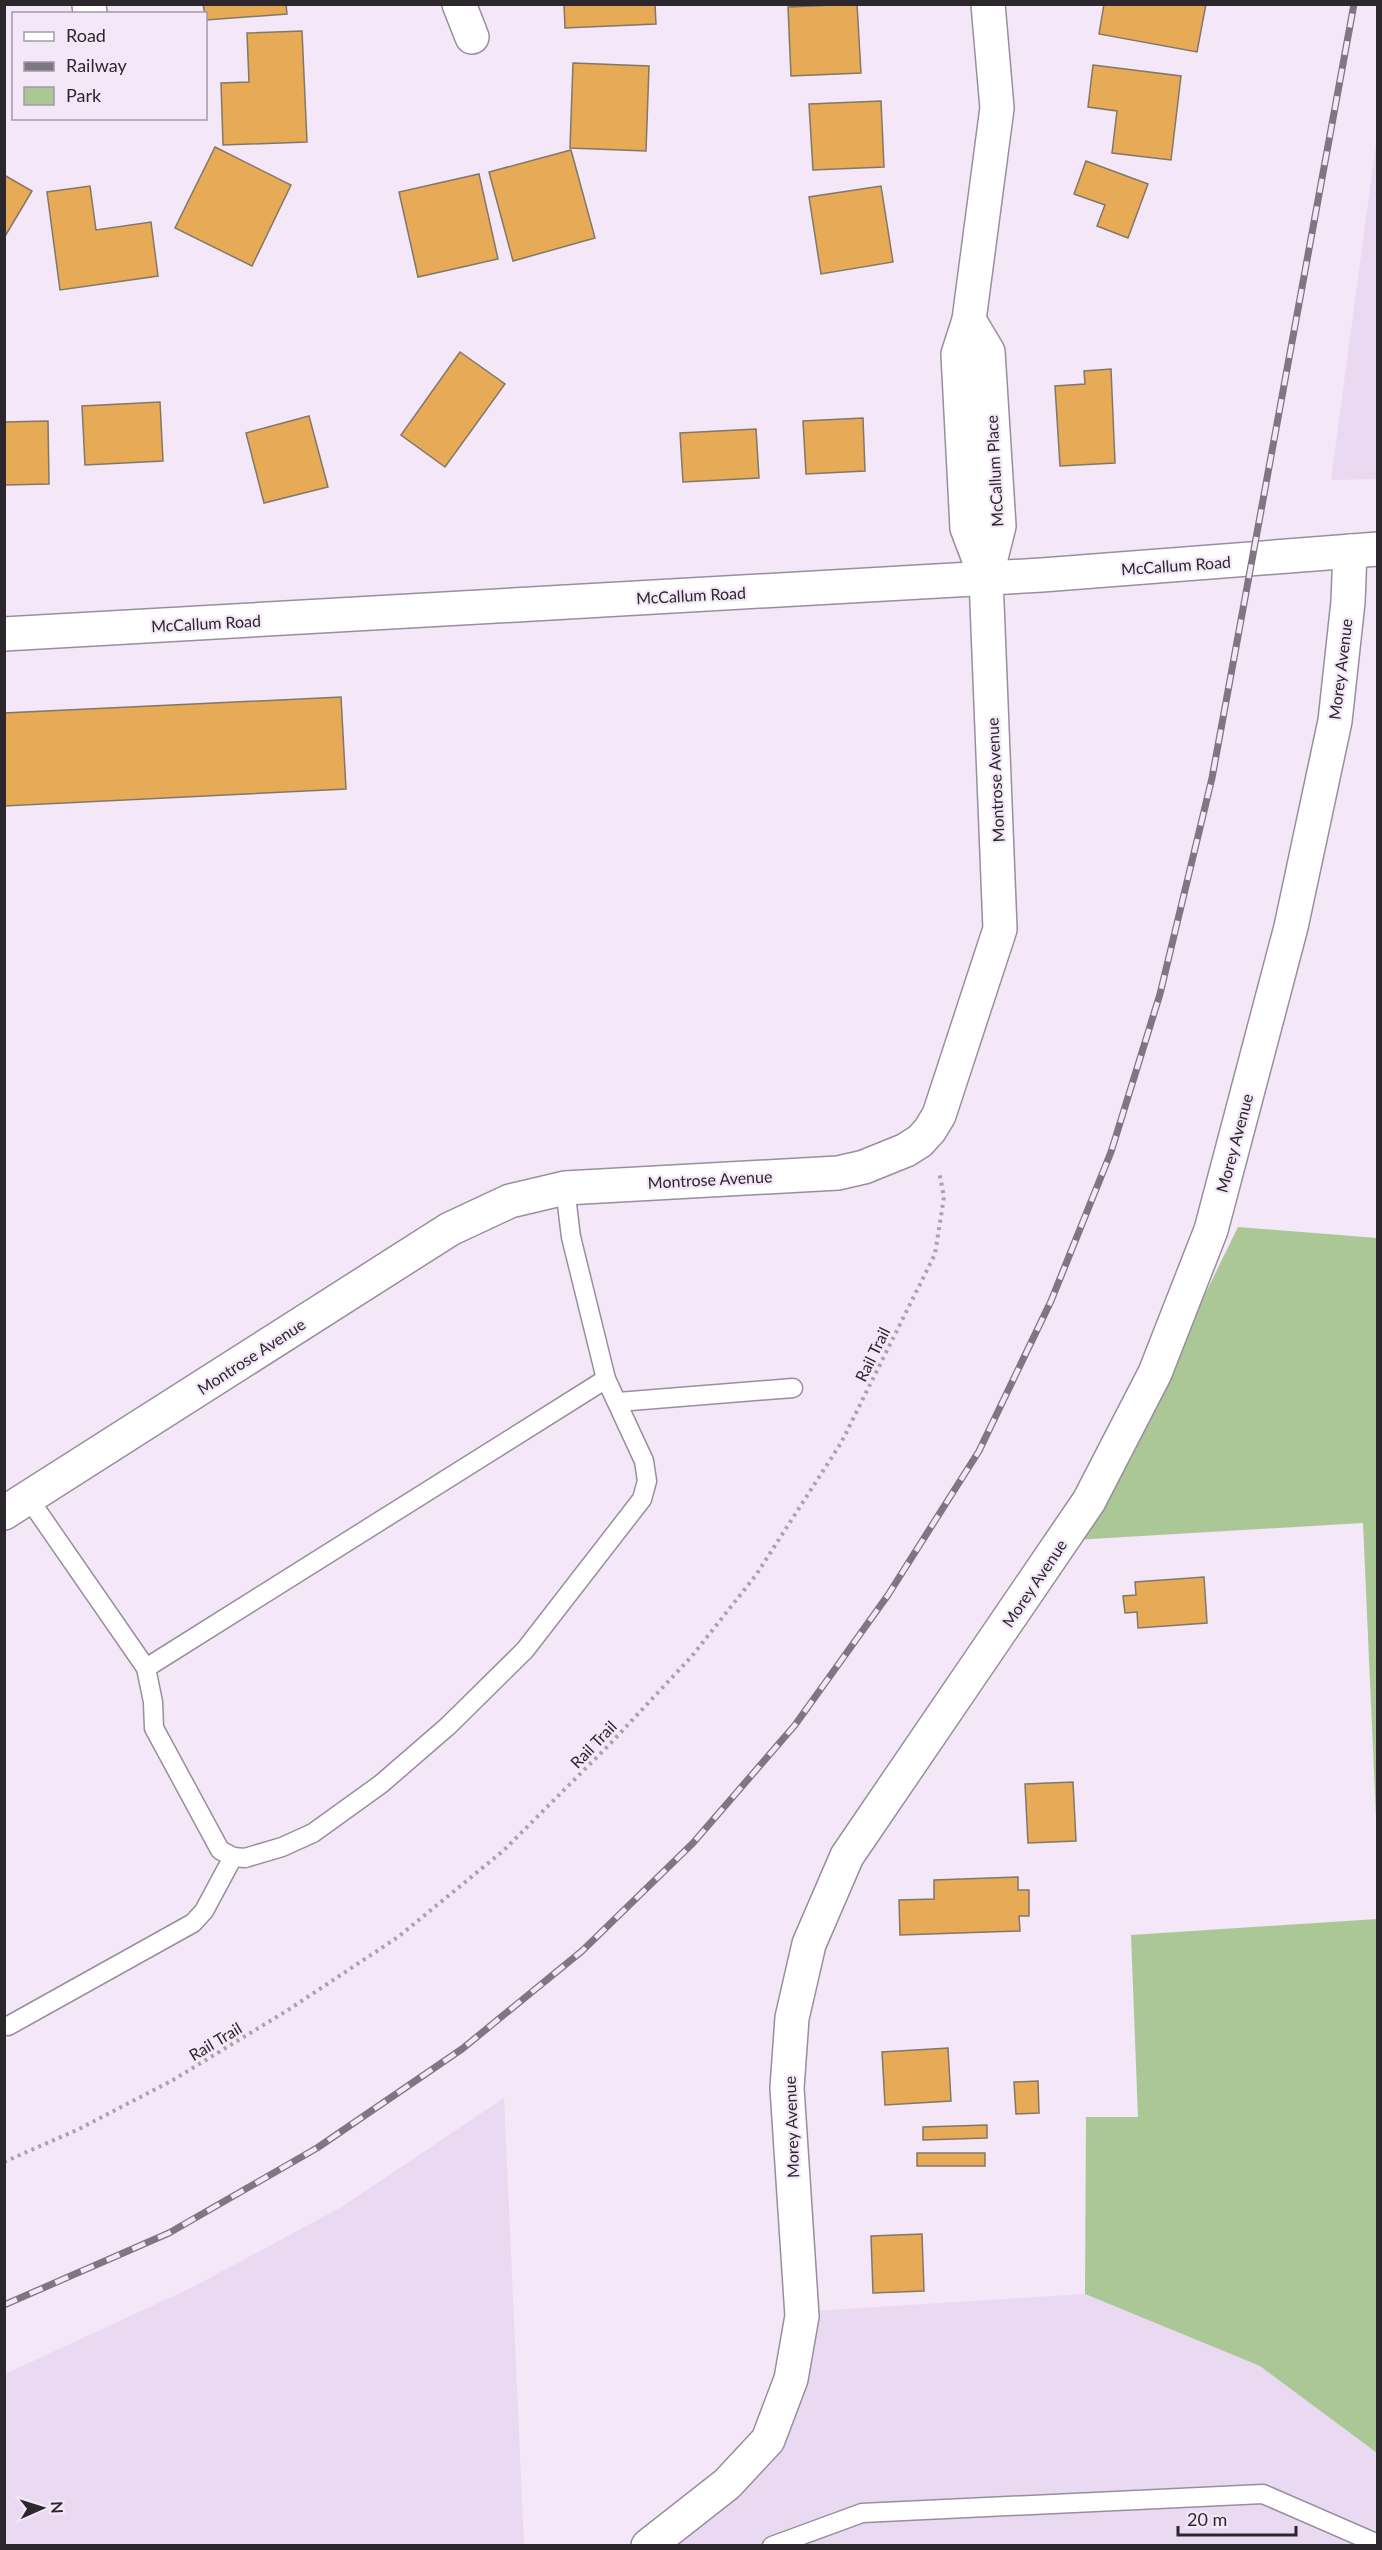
<svg xmlns="http://www.w3.org/2000/svg" width="1382" height="2550" font-family="Lato,sans-serif">
<style>
.built{fill:#e9d9f1}
.green{fill:#abc795}
.building{fill:#e7aa56;stroke:#827768;stroke-width:1.5}
.lines{fill:none;stroke-linecap:round;stroke-linejoin:round}
.service-casing{stroke:#998e9e;stroke-width:21}
.minor-casing{stroke:#998e9e;stroke-width:36}
.tertiary-casing{stroke:#998e9e;stroke-width:36}
.path{stroke:#aba2af;stroke-width:4;stroke-dasharray:3 4.5;stroke-linecap:butt}
.service{stroke:#fff;stroke-width:18}
.minor{stroke:#fff;stroke-width:33}
.tertiary{stroke:#fff;stroke-width:33}
.rail-casing{stroke:#7e7782;stroke-width:7}
.rail{stroke:#f3e7f8;stroke-width:4.5;stroke-dasharray:14;stroke-linecap:butt}
.labels{text-anchor:middle;dominant-baseline:central;stroke-width:4.5;stroke-linejoin:round;paint-order:stroke}
.street-label{font-size:16px;fill:#2b272d;stroke:#f3e7f8}
</style>
<rect width="100%" height="100%" fill="#f3e7f8"/>
<g class="built">
<path d="M 1377,136 L 1377,479 L 1331,480 Z"/>
<path d="M 504,2098 L 524,2545 L 5,2545 L 5,2374 L 191,2288 L 340,2208 Z"/>
<path d="M 1085,2294 L 1260,2366 L 1377,2453 L 1377,2545 L 675,2546 L 734,2497 L 814,2311 Z"/>
</g>
<g class="green">
<path d="M 1238,1227 L 1377,1238 L 1377,1840 L 1363,1523 L 1074,1540 L 1166,1374 Z"/>
<path d="M 1377,1919 L 1378,1919 L 1377,2453 L 1260,2366 L 1085,2294 L 1086,2117 L 1138,2117 L 1131,1935 Z"/>
</g>
<g class="building">
<path d="M 203,4 L 286,4 L 287,14 L 206,20 Z"/>
<path d="M 564,4 L 655,4 L 656,24 L 565,28 Z"/>
<path d="M 857,4 L 861,73 L 791,76 L 788,7 Z"/>
<path d="M 1104,4 L 1206,4 L 1197,52 L 1099,34 Z"/>
<path d="M 302,31 L 307,142 L 223,145 L 221,83 L 249,82 L 247,33 Z"/>
<path d="M 573,63 L 649,66 L 646,151 L 570,148 Z"/>
<path d="M 1093,65 L 1181,76 L 1171,160 L 1112,153 L 1117,111 L 1088,107 Z"/>
<path d="M 881,101 L 884,167 L 813,170 L 809,104 Z"/>
<path d="M 215,147 L 291,185 L 252,266 L 175,228 Z"/>
<path d="M 571,150 L 595,238 L 513,261 L 489,172 Z"/>
<path d="M 1086,161 L 1148,184 L 1128,238 L 1097,226 L 1105,205 L 1074,194 Z"/>
<path d="M 479,174 L 498,259 L 418,277 L 399,192 Z"/>
<path d="M 4,175 L 32,191 L 4,238 Z"/>
<path d="M 90,186 L 96,230 L 151,222 L 158,276 L 60,290 L 47,192 Z"/>
<path d="M 881,186 L 893,262 L 821,274 L 809,197 Z"/>
<path d="M 460,352 L 505,384 L 445,467 L 401,435 Z"/>
<path d="M 1111,369 L 1115,463 L 1060,466 L 1055,386 L 1085,384 L 1084,371 Z"/>
<path d="M 160,402 L 163,461 L 85,465 L 82,406 Z"/>
<path d="M 309,416 L 328,487 L 264,503 L 246,433 Z"/>
<path d="M 863,418 L 865,471 L 806,474 L 803,421 Z"/>
<path d="M 48,421 L 49,484 L 4,485 L 4,422 Z"/>
<path d="M 756,429 L 759,478 L 683,482 L 680,433 Z"/>
<path d="M 341,697 L 346,789 L 4,806 L 4,713 Z"/>
<path d="M 1204,1577 L 1207,1623 L 1138,1628 L 1137,1612 L 1125,1613 L 1123,1596 L 1136,1595 L 1135,1582 Z"/>
<path d="M 1073,1782 L 1076,1841 L 1028,1843 L 1025,1784 Z"/>
<path d="M 1018,1877 L 1018,1890 L 1029,1890 L 1029,1916 L 1019,1916 L 1020,1931 L 900,1935 L 899,1900 L 934,1899 L 934,1880 Z"/>
<path d="M 948,2048 L 951,2101 L 885,2105 L 882,2052 Z"/>
<path d="M 1038,2081 L 1039,2113 L 1016,2114 L 1014,2082 Z"/>
<path d="M 987,2125 L 987,2138 L 923,2140 L 923,2127 Z"/>
<rect x="917" y="2153" width="68" height="13"/>
<path d="M 922,2234 L 924,2291 L 873,2293 L 871,2236 Z"/>
</g>
<g class="lines">
<defs>
<g id="service">
<path d="M 618,1402 L 793,1388"/>
<path d="M 29,1499 L 146,1668 L 153,1702 L 154,1728 L 220,1850 L 233,1857 L 245,1858 L 282,1847 L 313,1833 L 381,1784 L 448,1726 L 525,1650 L 642,1499 L 647,1481 L 644,1461 L 606,1379 L 571,1237 L 565,1188"/>
<path d="M 146,1668 L 606,1379"/>
<path d="M 8,2026 L 193,1923 L 204,1911 L 233,1857"/>
<path d="M 772,2546 L 862,2513 L 1263,2494 L 1378,2544"/>
</g>
<g id="minor">
<path d="M 89,4 L 90,14"/>
<path d="M 459,4 L 472,37"/>
<path d="M 969,320 L 997,108 L 988,4"/>
<path d="M 4,1513 L 450,1229 L 510,1201 L 565,1188 L 838,1173 L 864,1167 L 906,1150 L 920,1141 L 930,1130 L 939,1115 L 1000,929 L 986,578 L 999,526 L 988,352 L 969,320 L 958,354 L 967,528 L 986,578"/>
<path d="M 648,2546 L 727,2484 L 768,2440 L 791,2379 L 802,2316 L 787,2088 L 792,2018 L 809,1944 L 847,1856 L 1089,1501 L 1155,1373 L 1211,1230 L 1291,927 L 1335,721 L 1348,602 L 1350,551"/>
</g>
<path id="tertiary" d="M 4,634 L 1042,575 L 1378,549"/>
</defs>
<use href="#service" class="service-casing"/>
<use href="#minor" class="minor-casing"/>
<use href="#tertiary" class="tertiary-casing"/>
<path class="path" d="M 4,2162 L 79,2129 L 173,2080 L 288,2010 L 398,1937 L 503,1851 L 610,1744 L 692,1656 L 756,1575 L 841,1443 L 935,1254 L 944,1197 L 939,1171"/>
<use href="#service" class="service"/>
<use href="#minor" class="minor"/>
<use href="#tertiary" class="tertiary"/>
<defs>
<path id="rail" d="M 4,2305 L 169,2233 L 317,2148 L 462,2049 L 582,1951 L 693,1843 L 795,1725 L 888,1595 L 979,1451 L 1051,1301 L 1111,1152 L 1160,994 L 1212,778 L 1354,4"/>
</defs>
<use href="#rail" class="rail-casing"/>
<use href="#rail" class="rail"/>
</g>
<g class="labels">
<g class="street-label">
<text transform="translate(994 471) rotate(-93)">McCallum Place</text>
<text transform="translate(1176 565) rotate(-4)">McCallum Road</text>
<text transform="translate(691 595) rotate(-3)">McCallum Road</text>
<text transform="translate(206 623) rotate(-3)">McCallum Road</text>
<text transform="translate(1340 669) rotate(-83)">Morey Avenue</text>
<text transform="translate(995 780) rotate(-93)">Montrose Avenue</text>
<text transform="translate(1234 1143) rotate(-75)">Morey Avenue</text>
<text transform="translate(710 1179) rotate(-3)">Montrose Avenue</text>
<text transform="translate(872 1354) rotate(-64)">Rail Trail</text>
<text transform="translate(251 1356) rotate(-33)">Montrose Avenue</text>
<text transform="translate(1034 1583) rotate(-56)">Morey Avenue</text>
<text transform="translate(593 1744) rotate(-46)">Rail Trail</text>
<text transform="translate(215 2041) rotate(-31)">Rail Trail</text>
<text transform="translate(791 2127) rotate(-92)">Morey Avenue</text>
</g>
</g>
<rect width="1382" height="2550" fill="none" stroke="#2b272d" stroke-width="12"/>
<rect x="12" y="12" width="195" height="108" fill="#f3e7f8" stroke="#a39aa7" stroke-width="1.5"/>
<rect x="24" y="32" width="30" height="9" fill="#ffffff" stroke="#a39aa7" stroke-width="1.5"/>
<text x="66" y="42" font-size="18" fill="#2b272d">Road</text>
<rect x="24" y="62" width="30" height="9" fill="#7e7782" stroke="#a39aa7" stroke-width="1.5"/>
<text x="66" y="72" font-size="18" fill="#2b272d">Railway</text>
<rect x="24" y="87" width="30" height="18" fill="#abc795" stroke="#a39aa7" stroke-width="1.5"/>
<text x="66" y="102" font-size="18" fill="#2b272d">Park</text>
<g transform="translate(42 2508) rotate(87)" stroke="#f3e7f8" stroke-width="4.5" paint-order="stroke">
<path d="M0-4.5L10 22L0 15L-10 22Z" fill="#2b272d"/>
<text y="-9" font-size="16" font-weight="bold" text-anchor="middle" fill="#2b272d">N</text>
</g>
<path d="M1178 2526v9h118v-9" fill="none" stroke="#2b272d" stroke-width="3"/>
<text x="1187" y="2526" font-size="18" fill="#2b272d" stroke="#f3e7f8" stroke-width="4.5" paint-order="stroke">20 m</text>
</svg>
